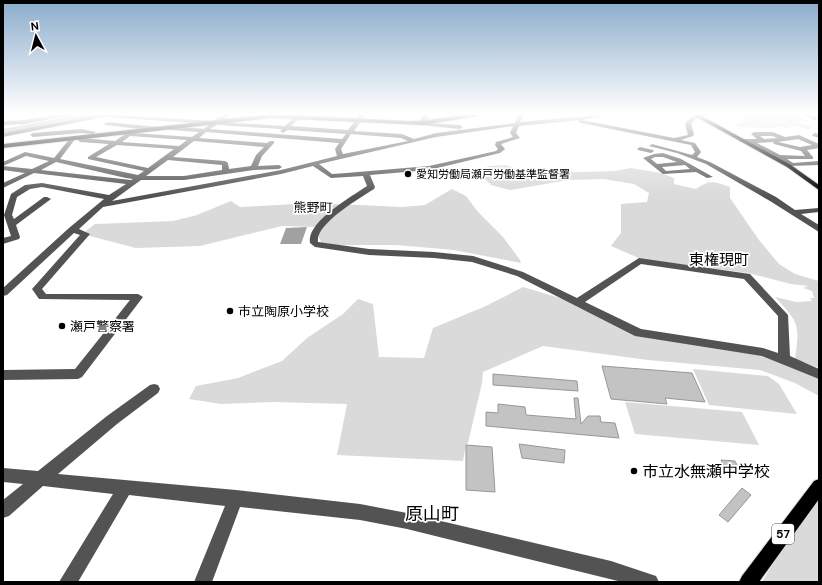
<svg xmlns="http://www.w3.org/2000/svg" width="822" height="585" font-family="'DM Sans','Noto Sans JP',sans-serif">
<style>
.green{fill:#dadada}
.water{fill:#a1a1a1}
.lines{fill:none;stroke-linecap:round;stroke-linejoin:round}
.river{fill:#a1a1a1;fill-rule:evenodd}
.building{fill:#c3c3c3;stroke:#979797}
.major-casing{stroke:#dbdbdb;stroke-width:2}
.highway-casing{stroke:#dbdbdb;stroke-width:2}
.minor{fill:#535353;fill-rule:evenodd}
.major{fill:#000;fill-rule:evenodd}
.highway{fill:#000;fill-rule:evenodd}
.poi-dot{fill:#000;stroke:#fff;stroke-width:1.5}
.labels{text-anchor:middle;dominant-baseline:central;stroke-width:3.5;stroke-linejoin:round;paint-order:stroke}
.far-poi-label{font-size:11px;fill:#000;stroke:#fff;text-anchor:start}
.shield{fill:#fff;stroke:#4c4c4c;stroke-width:1}
.shield-label{font-size:12px;font-weight:bold;fill:#000}
.far-quarter-label{font-size:13px;fill:#000;stroke:#fff}
.poi-label{font-size:13px;fill:#000;stroke:#fff;text-anchor:start}
.quarter-label{font-size:15px;fill:#000;stroke:#fff}
.near-poi-label{font-size:16px;fill:#000;stroke:#fff;text-anchor:start}
.near-quarter-label{font-size:18px;fill:#000;stroke:#fff}
</style>
<rect width="100%" height="100%" fill="#fff"/>
<g class="green">
<path d="M 729,114 L 797,114 L 808,121 L 798,121 L 798,123 L 812,127 L 808,130 L 799,126 L 788,126 L 792,129 L 778,126 L 776,128 L 739,127 L 734,124 L 747,121 L 742,118 Z"/>
<path d="M 506,165 L 522,171 L 581,172 L 614,171 L 631,168 L 661,173 L 674,178 L 674,184 L 696,189 C 711,179 714,182 730,187 L 730,198 L 759,240 L 779,264 L 795,274 L 819,281 L 819,368 L 795,359 C 800,324 799,323 775,297 L 796,302 L 812,301 L 810,298 L 814,298 L 812,291 L 803,288 L 808,286 L 791,284 L 748,273 L 641,259 L 611,246 L 621,233 L 621,204 L 647,202 L 649,193 L 634,184 L 603,179 L 569,180 L 510,190 L 491,185 L 477,171 L 489,166 Z"/>
<path d="M 452,189 L 466,196 L 478,212 L 503,237 L 520,260 L 521,263 L 454,250 L 396,245 L 322,245 L 315,227 L 282,226 L 200,246 L 136,248 L 82,234 L 95,224 L 173,221 L 197,215 L 231,201 L 240,207 L 314,203 L 403,207 L 425,205 Z"/>
<path d="M 523,287 L 570,301 L 633,334 L 775,356 L 819,375 L 819,396 L 795,383 L 760,370 L 648,360 L 543,346 L 483,372 L 482,383 L 468,443 L 466,445 L 463,461 L 337,455 L 347,404 L 273,402 L 221,404 L 189,399 L 196,386 L 238,378 L 282,361 L 307,338 L 343,314 L 358,299 L 373,304 L 379,357 L 424,358 L 433,328 L 486,306 Z"/>
<path d="M 693,369 L 768,376 L 779,384 L 797,414 L 709,405 Z"/>
<path d="M 625,402 L 742,412 L 759,445 L 635,434 Z"/>
<path d="M 819,498 L 819,582 L 764,582 L 763,580 L 791,534 Z"/>
</g>
<path class="water" d="M 307,227 L 301,244 L 280,244 L 286,228 Z"/>
<g class="lines">
<path class="river" d="M 83,114 L 97,114 L 3,133 L 3,129 Z"/>
</g>
<g class="building">
<path d="M 602,366 L 692,373 L 705,402 L 665,398 L 667,404 L 611,399 Z"/>
<path d="M 493,374 L 577,381 L 578,391 L 493,385 Z"/>
<path d="M 574,398 L 578,398 L 581,424 L 588,416 L 600,416 L 601,422 L 615,423 L 619,438 L 486,426 L 486,412 L 498,413 L 498,404 L 525,407 L 526,415 L 576,419 Z"/>
<path d="M 519,444 L 565,450 L 564,463 L 522,458 Z"/>
<path d="M 466,445 L 492,447 L 495,492 L 466,490 Z"/>
<path d="M 721,460 L 735,461 L 739,469 L 724,467 Z"/>
<path d="M 742,488 L 751,495 L 728,522 L 719,515 Z"/>
</g>
<g class="lines">
<defs>
<g id="major">
<path d="M 691,114 L 698,114 L 791,165 L 819,185 L 819,190 L 787,167 Z"/>
<path d="M 819,479 L 819,499 L 759,582 L 739,582 L 742,576 L 814,481 Z"/>
</g>
<path id="highway" d="M 271,114 L 409,121 C 433,121 457,114 481,114 L 478,116 L 423,125 L 271,118 L 3,148 L 3,144 Z"/>
</defs>
<use href="#major" class="major-casing"/>
<use href="#highway" class="highway-casing"/>
<g class="minor">
<path d="M 63,114 L 76,114 L 25,124 L 3,125 L 3,121 L 25,120 Z"/>
<path d="M 100,114 L 214,121 L 224,114 L 231,114 L 221,122 L 285,126 L 298,114 L 304,114 L 291,126 L 348,130 L 360,114 L 366,114 L 354,131 L 402,134 L 414,139 L 436,133 L 515,123 L 518,114 L 524,114 L 520,122 L 611,114 L 582,120 L 674,138 L 688,135 L 685,124 C 691,115 699,114 709,114 L 695,119 L 691,124 L 694,134 L 693,136 L 681,140 L 695,143 L 701,152 L 697,157 L 710,162 L 776,197 L 795,210 L 819,208 L 819,212 L 801,214 L 819,225 L 819,232 L 770,201 L 706,164 L 677,153 L 649,146 L 652,144 L 692,155 L 695,152 L 691,145 L 581,123 L 578,121 L 579,120 L 519,126 L 516,133 L 520,138 L 501,144 L 505,149 L 500,153 L 429,170 L 370,175 L 375,187 L 374,189 C 360,198 315,224 318,242 L 369,249 L 434,252 L 473,256 L 523,272 L 577,298 L 639,258 L 750,274 L 788,315 L 790,356 L 819,369 L 819,379 L 762,356 L 635,336 L 517,276 L 472,262 L 434,258 L 369,255 L 315,247 L 310,243 C 306,222 351,197 367,186 L 363,176 L 331,178 L 313,166 L 281,174 L 103,207 L 79,229 L 90,234 L 42,289 L 46,294 L 138,294 L 143,297 L 82,377 L 78,379 L 3,380 L 3,370 L 75,369 L 130,300 L 39,299 L 32,289 L 80,235 L 74,233 L 7,295 L 3,296 L 3,288 L 69,228 L 104,199 L 42,187 L 30,189 L 17,197 L 12,215 L 14,219 L 44,197 L 47,197 L 51,199 L 16,225 L 20,237 L 19,239 L 3,244 L 3,238 L 11,236 L 4,215 L 11,194 L 25,185 L 42,183 L 109,195 L 126,184 L 34,173 L 3,188 L 3,183 L 25,173 L 3,170 L 3,162 L 25,152 L 54,158 L 71,137 L 73,136 L 76,138 L 79,136 L 82,138 L 115,141 L 131,130 L 134,133 L 192,137 L 199,132 L 170,130 L 167,128 L 170,126 L 204,129 L 210,124 L 104,117 L 3,137 L 3,133 ZM 217,125 L 282,129 L 280,131 L 283,133 L 288,130 L 346,134 L 342,139 L 210,129 ZM 513,126 L 510,133 L 513,137 L 496,142 L 495,145 L 498,149 L 496,151 L 429,166 L 346,173 L 332,174 L 319,164 L 436,137 ZM 206,132 L 339,143 L 335,149 L 337,156 L 281,170 L 112,201 L 141,180 L 184,180 L 254,170 L 279,169 L 282,167 L 279,165 L 258,166 L 262,156 L 274,143 L 274,141 L 270,141 L 267,143 L 199,138 ZM 351,134 L 401,138 L 408,141 L 343,154 L 341,149 ZM 130,136 L 187,140 L 179,146 L 122,142 ZM 76,138 L 80,142 L 109,144 L 88,157 L 88,159 L 144,171 L 138,175 L 60,159 ZM 194,141 L 264,147 L 256,155 L 251,166 L 229,169 L 228,163 L 225,161 L 173,157 ZM 117,145 L 174,149 L 148,168 L 96,157 ZM 26,156 L 49,161 L 32,169 L 3,166 ZM 168,160 L 222,165 L 222,170 L 184,176 L 146,176 ZM 56,162 L 126,178 L 133,179 L 131,180 L 41,170 ZM 641,264 L 744,279 L 778,316 L 778,353 L 763,348 L 641,329 L 585,302 Z"/>
<path d="M 423,114 L 429,114 L 426,123 L 460,125 L 463,127 L 460,129 L 421,125 L 420,122 Z"/>
<path d="M 445,114 L 463,114 L 469,116 L 466,118 Z"/>
<path d="M 802,114 L 810,114 L 819,119 L 814,120 Z"/>
<path d="M 107,122 L 158,127 L 161,129 L 158,131 L 105,125 L 104,124 Z"/>
<path d="M 81,129 L 96,132 L 93,134 L 81,133 L 33,137 L 30,135 L 33,133 Z"/>
<path d="M 754,132 L 773,132 L 785,137 L 799,135 L 819,144 L 819,148 L 807,150 L 813,157 L 813,159 L 787,159 L 793,163 L 819,161 L 819,165 L 790,166 L 756,146 L 739,141 L 742,139 L 757,139 L 751,134 ZM 760,136 L 772,136 L 778,138 L 764,139 ZM 798,139 L 812,145 L 800,147 L 778,142 ZM 773,142 L 774,144 L 801,151 L 805,156 L 780,155 L 757,143 Z"/>
<path d="M 815,133 L 819,134 L 819,138 L 813,136 L 812,135 Z"/>
<path d="M 640,147 L 653,150 L 654,151 L 651,153 L 638,150 L 637,149 Z"/>
<path d="M 663,153 L 681,159 L 713,177 L 707,178 L 696,172 L 663,174 L 643,158 L 654,154 ZM 655,157 L 663,157 L 677,162 L 657,164 L 651,159 ZM 685,165 L 690,169 L 666,171 L 662,167 Z"/>
<path d="M 154,384 L 158,385 L 160,389 L 158,393 L 117,424 L 58,474 L 236,490 L 360,504 L 407,513 L 611,561 L 656,576 L 659,582 L 622,582 L 407,529 L 360,520 L 240,507 L 212,582 L 194,582 L 225,506 L 129,495 L 78,582 L 59,582 L 113,494 L 43,486 L 9,516 L 3,518 L 3,500 L 23,484 L 3,482 L 3,468 L 38,471 L 107,416 L 150,385 Z"/>
</g>
<use href="#major" class="major"/>
<use href="#highway" class="highway"/>
</g>
<linearGradient id="sky" x2="0" y2="1"><stop stop-color="#8baccc"/><stop offset="0.58" stop-color="#fff"/><stop offset="1" stop-color="#fff" stop-opacity="0"/></linearGradient>
<rect width="822" height="196" fill="url(#sky)"/>
<g class="poi-dot">
<circle cx="408" cy="174" r="4"/>
<circle cx="230" cy="311" r="4"/>
<circle cx="62" cy="326" r="4"/>
<circle cx="634" cy="471" r="4"/>
</g>
<g class="labels">
<g class="far-poi-label">
<text x="416" y="174">愛知労働局瀬戸労働基準監督署</text>
</g>
<rect class="shield" x="772" y="524" width="22" height="20" rx="3"/>
<g class="shield-label">
<text x="783" y="534">57</text>
</g>
<g class="far-quarter-label">
<text x="313" y="207">熊野町</text>
</g>
<g class="poi-label">
<text x="238" y="311">市立陶原小学校</text>
<text x="70" y="326">瀬戸警察署</text>
</g>
<g class="quarter-label">
<text x="719" y="260">東権現町</text>
</g>
<g class="near-poi-label">
<text x="642" y="471">市立水無瀬中学校</text>
</g>
<g class="near-quarter-label">
<text x="432" y="514">原山町</text>
</g>
</g>
<rect width="822" height="585" fill="none" stroke="#000000" stroke-width="8"/>
<g transform="translate(36 36) rotate(353)" stroke="#ffffff" stroke-width="3" paint-order="stroke">
<path d="M0-3L7 15L0 10L-7 15Z" fill="#000000"/>
<text y="-6" font-size="11" font-weight="bold" text-anchor="middle" fill="#000000">N</text>
</g>
</svg>
